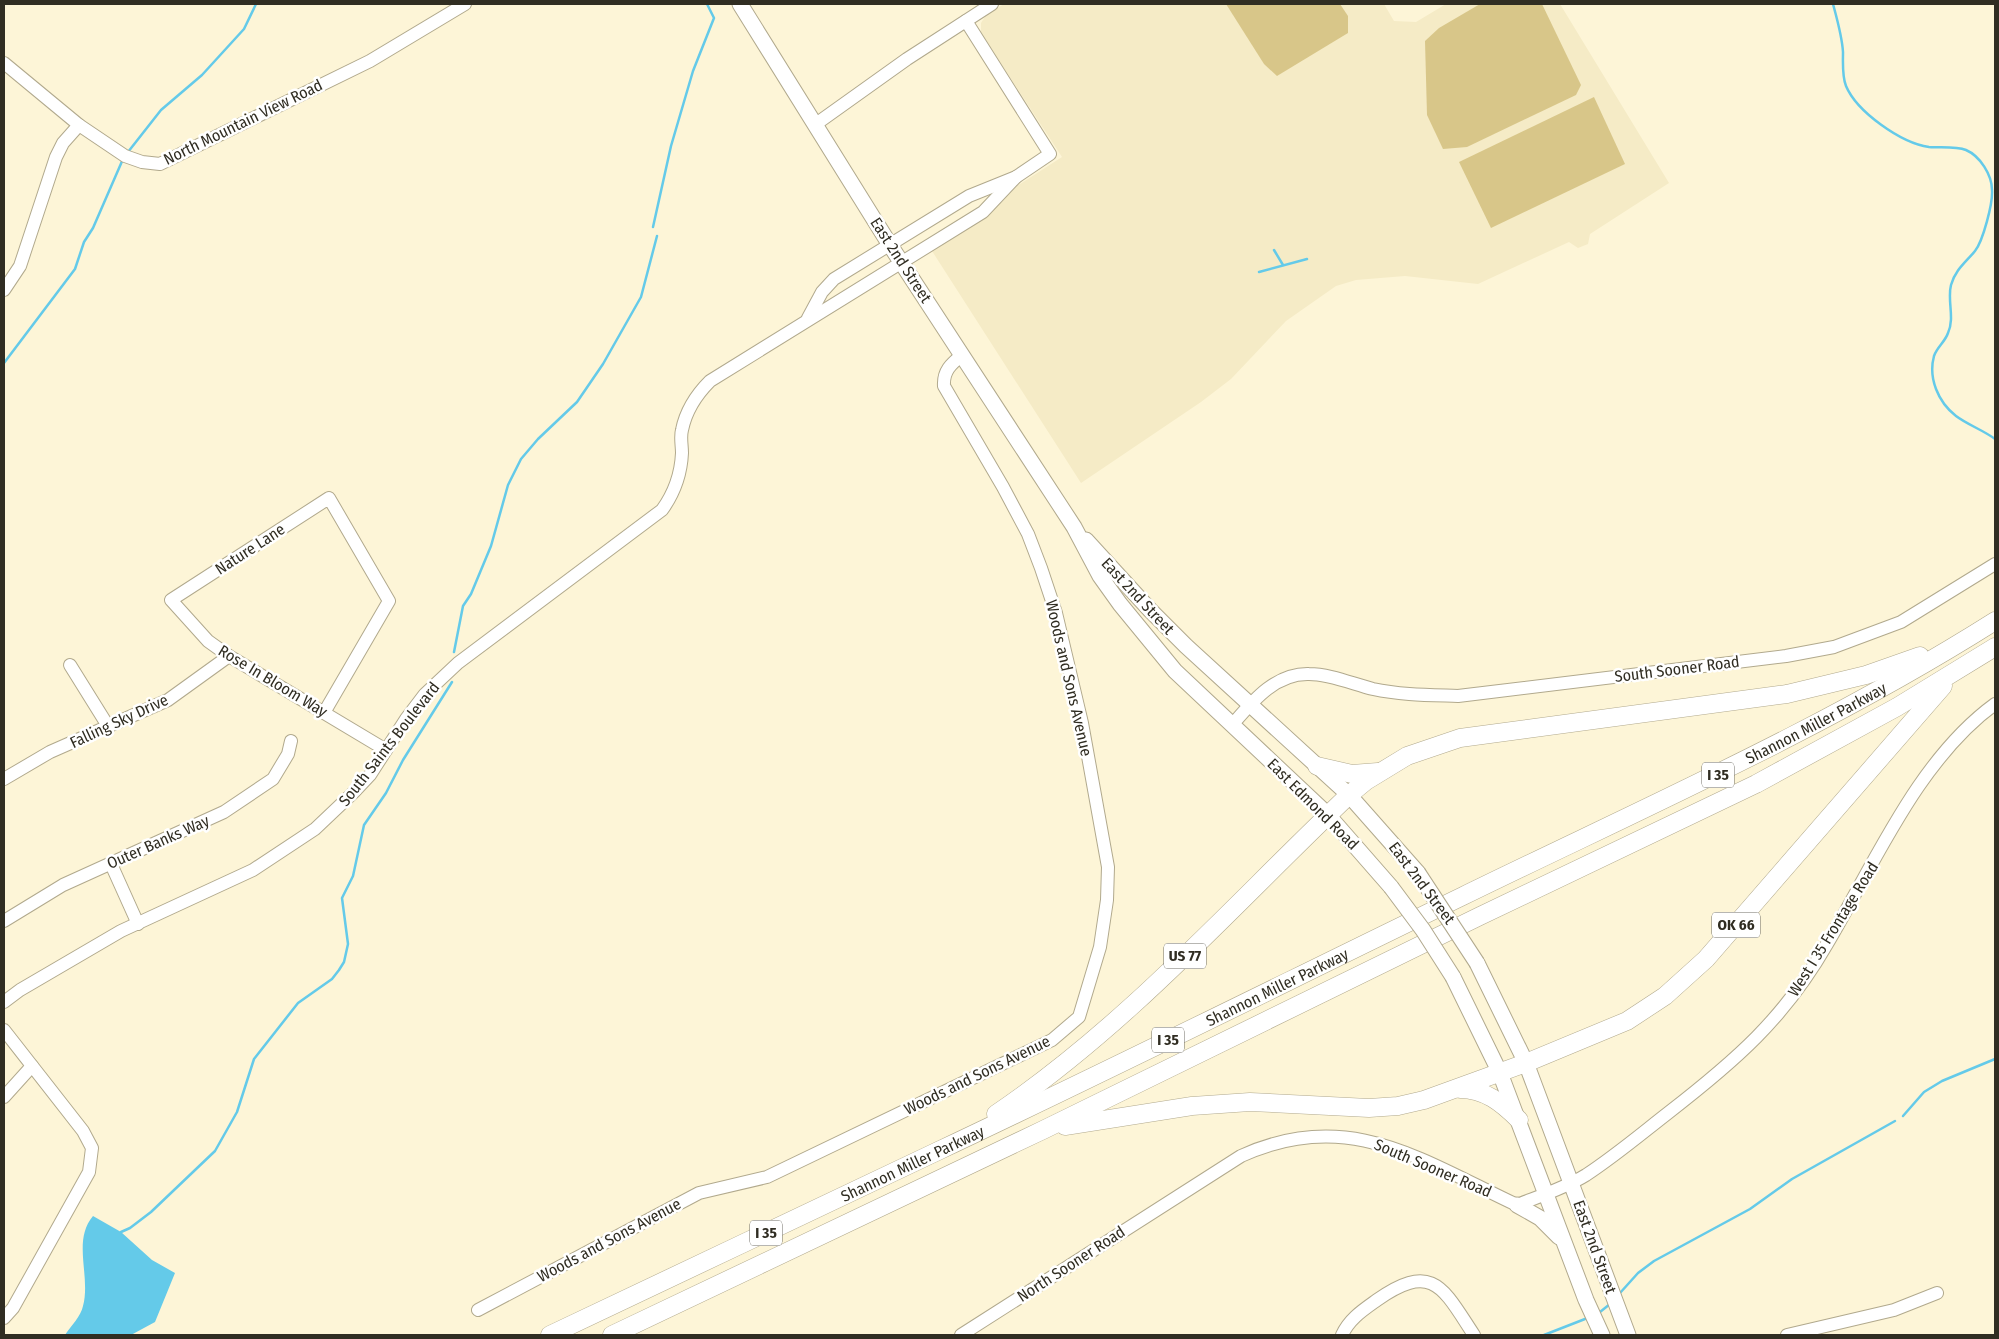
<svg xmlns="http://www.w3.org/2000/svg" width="1999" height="1339" font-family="'Fira Sans Condensed',sans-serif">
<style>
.built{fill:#f5ebc6}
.green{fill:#d8c689}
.water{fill:#64cae9}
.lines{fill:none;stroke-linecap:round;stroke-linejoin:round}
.stream{stroke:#64cae9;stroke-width:2.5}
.minor-casing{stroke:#b1a98d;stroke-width:14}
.major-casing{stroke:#b1a98d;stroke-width:17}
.highway-casing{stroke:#b1a98d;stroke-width:19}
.minor{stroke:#fff;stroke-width:12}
.major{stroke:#fff;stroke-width:15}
.highway{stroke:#fff;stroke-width:18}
.major-bridge-casing{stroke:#b1a98d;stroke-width:17;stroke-linecap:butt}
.major-bridge{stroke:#fff;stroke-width:15}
.labels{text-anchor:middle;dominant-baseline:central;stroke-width:5;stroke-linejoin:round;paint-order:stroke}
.shield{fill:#fff;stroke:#6e6c64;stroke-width:1}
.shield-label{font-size:15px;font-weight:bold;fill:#302d22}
.street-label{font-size:16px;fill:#302d22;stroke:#fff}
</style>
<rect width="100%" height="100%" fill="#fdf5d7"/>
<path class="built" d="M 1004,4 L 1384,4 L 1394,21 L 1416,22 L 1446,4 L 1560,4 L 1669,183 L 1590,234 L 1588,244 L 1578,248 L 1569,242 L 1478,284 L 1405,276 L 1356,280 L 1336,286 L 1286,321 L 1231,379 L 1201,402 L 1081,483 L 932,251 L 995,209 L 1017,186 L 1062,157 L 981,33 L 981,23 L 986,15 Z"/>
<g class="green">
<path d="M 1226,4 L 1340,4 L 1348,16 L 1348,33 L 1277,76 L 1264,64 Z"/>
<path d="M 1480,4 L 1542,4 L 1581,85 L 1576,95 L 1467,147 L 1443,149 L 1427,115 L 1425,41 L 1439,28 Z"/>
<path d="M 1594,97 L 1625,164 L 1491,228 L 1459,162 Z"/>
</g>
<path class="water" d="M 93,1216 L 121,1232 L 152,1260 L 175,1273 L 155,1322 L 131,1335 L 65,1335 C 71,1326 81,1316 83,1306 C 91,1276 72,1241 93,1216 Z"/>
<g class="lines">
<g class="stream">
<path d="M 1833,4 C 1837,19 1842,36 1843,52 C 1843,63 1842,76 1846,86 C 1857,112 1901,143 1929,147 C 1940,148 1956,146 1966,150 C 1980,156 1992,175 1992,190 C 1993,203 1983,241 1975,251 C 1966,262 1955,270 1951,285 C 1947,300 1955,318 1948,333 C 1945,342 1937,347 1934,356 C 1928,378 1938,402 1956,416 C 1968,425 1983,430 1995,439"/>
<path d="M 128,152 L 161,110 L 202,75 L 244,29 L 256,4"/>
<path d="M 653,227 L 671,146 L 693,71 L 714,18 L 707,4"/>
<path d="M 1274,250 L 1283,265"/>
<path d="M 1259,272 L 1307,259"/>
<path d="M 4,363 L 75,269 L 84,242 L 93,228 L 123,159"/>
<path d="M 454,652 L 463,606 L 471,594 L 491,546 L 508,485 L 521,459 L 538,439 L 577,402 L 603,364 L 641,297 L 657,236"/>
<path d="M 1903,1116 L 1924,1092 L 1942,1081 L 1995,1059"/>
<path d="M 121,1232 L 130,1228 L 151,1212 L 215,1151 L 237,1112 L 254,1059 L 298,1003 L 332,979 L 339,970 L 344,962 L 348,944 L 342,898 L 353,876 L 364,825 L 386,793 L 403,760 L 452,682"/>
<path d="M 1620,1293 L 1638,1273 L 1654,1261 L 1750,1209 L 1792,1179 L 1895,1121"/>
<path d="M 1600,1312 L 1610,1304"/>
<path d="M 1544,1335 L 1585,1319"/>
</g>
<defs>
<g id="minor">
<path d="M 4,63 L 79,125 L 125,156 L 142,162 L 160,164 L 370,61 L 465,4"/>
<path d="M 816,124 L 907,59 L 992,4"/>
<path d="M 4,290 L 20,266 L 56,157 L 63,143 L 79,125"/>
<path d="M 808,318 L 822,292 L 834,279 L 969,196 L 1016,177 L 1050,154 L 966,21"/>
<path d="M 70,665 L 108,726"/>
<path d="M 325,711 L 389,601 L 329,498 L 171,600 L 208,641 L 229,656 L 386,750"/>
<path d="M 1232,725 C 1252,702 1275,673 1309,674 C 1330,674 1353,684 1373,689 C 1401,695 1430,695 1458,696 L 1786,656 L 1834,647 L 1901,622 L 1995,564"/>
<path d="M 4,779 L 50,752 L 168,700 L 229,656"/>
<path d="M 111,864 L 138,924"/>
<path d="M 4,921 L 63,885 L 224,812 L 273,779 L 288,754 L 291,741"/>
<path d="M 4,1002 L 20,990 L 121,931 L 253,870 L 315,829 L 354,792 L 370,775 L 406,719 L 425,694 L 458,663 L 662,510 C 675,492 681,475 682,453 C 682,445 680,437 682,430 C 686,410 696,395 710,381 L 983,212 L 1016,177"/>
<path d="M 4,1030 L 83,1131 L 92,1148 L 89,1172 L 13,1308 L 4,1318"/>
<path d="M 4,1097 L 32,1066"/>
<path d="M 478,1310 L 699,1193 L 767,1177 L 1052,1040 L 1079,1017 L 1100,947 L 1107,900 L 1108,867 L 1082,723 L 1056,613 L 1041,568 L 1028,534 L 1003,487 L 944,386 C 943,371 951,364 962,355"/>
<path d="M 961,1335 L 1241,1156 C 1348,1107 1421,1160 1517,1205 C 1540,1196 1565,1188 1586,1175 C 1615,1156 1641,1134 1668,1113 C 1735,1061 1784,1019 1827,944 C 1875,863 1918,760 1995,704"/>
<path d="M 1342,1335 C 1349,1319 1363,1310 1377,1300 C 1433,1261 1443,1288 1474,1335"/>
<path d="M 1787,1335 L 1894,1310 L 1937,1293"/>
</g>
<g id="major">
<path d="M 740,4 L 890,245 L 1074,527 L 1100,576 L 1120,604 L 1175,671 L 1328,815 L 1391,887"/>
<path d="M 1086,540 L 1150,610 L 1186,646 L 1349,795 L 1418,873"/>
<path d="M 1477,963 L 1526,1063 L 1628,1335"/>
<path d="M 1453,977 L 1500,1073 L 1586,1300 L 1602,1335"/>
<path d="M 1517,1205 L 1540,1218 L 1559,1237"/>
</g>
<g id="highway">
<path d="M 1317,766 L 1352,774 L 1378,772"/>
<path d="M 1460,1089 C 1485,1089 1502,1103 1519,1120"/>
<path d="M 996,1114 C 1129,1024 1233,905 1349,795 L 1366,781 L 1407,756 L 1460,738 L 1787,694 L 1866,675 L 1920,656"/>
<path d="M 1065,1126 L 1192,1106 L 1250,1102 L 1369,1108 L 1398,1106 L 1424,1100 L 1526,1063 L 1627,1021 L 1665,996 L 1706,959 L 1943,686"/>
<path id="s1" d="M 550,1335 C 679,1273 809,1213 938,1151 C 1114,1068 1288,981 1463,896 C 1643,808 1826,728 1995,621"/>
<path d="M 612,1335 L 1043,1130 L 1480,916 L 1756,784 L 1897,707 L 1995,647"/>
</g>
</defs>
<use href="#minor" class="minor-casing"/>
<use href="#major" class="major-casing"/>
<use href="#highway" class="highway-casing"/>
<use href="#minor" class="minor"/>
<use href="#major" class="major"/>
<use href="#highway" class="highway"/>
<defs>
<g id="major-bridge">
<path d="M 1418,873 L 1477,963"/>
<path d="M 1391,887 L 1423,930 L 1453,977"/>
</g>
</defs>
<use href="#major-bridge" class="major-bridge-casing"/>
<use href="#major-bridge" class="major-bridge"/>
</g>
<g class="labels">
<g class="shield">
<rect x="1702" y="762.5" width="32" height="25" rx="4"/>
<rect x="1712" y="912.5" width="48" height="25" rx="4"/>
<rect x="1164" y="943.5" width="42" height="25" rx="4"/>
<rect x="1152" y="1027.5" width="32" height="25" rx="4"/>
<rect x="750" y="1220.5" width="32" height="25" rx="4"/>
</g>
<g class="shield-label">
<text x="1718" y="775">I 35</text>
<text x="1736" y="925">OK 66</text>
<text x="1185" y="956">US 77</text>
<text x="1168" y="1040">I 35</text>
<text x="766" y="1233">I 35</text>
</g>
<g class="street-label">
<text transform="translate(243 122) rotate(-26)">North Mountain View Road</text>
<text transform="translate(901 260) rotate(57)">East 2nd Street</text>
<text transform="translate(250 549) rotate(-33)">Nature Lane</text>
<text transform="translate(1138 596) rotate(47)">East 2nd Street</text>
<text transform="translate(1677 669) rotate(-7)">South Sooner Road</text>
<text transform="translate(1069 678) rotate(77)">Woods and Sons Avenue</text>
<text transform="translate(273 681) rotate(31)">Rose In Bloom Way</text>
<text transform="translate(119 721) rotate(-25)">Falling Sky Drive</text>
<text stroke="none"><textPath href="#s1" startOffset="1406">Shannon Miller Parkway</textPath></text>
<text transform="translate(389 744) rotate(-52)">South Saints Boulevard</text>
<text transform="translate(1313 804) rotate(45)">East Edmond Road</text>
<text transform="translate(158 842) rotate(-24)">Outer Banks Way</text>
<text transform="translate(1422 883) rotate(53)">East 2nd Street</text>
<text transform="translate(1833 929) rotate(-58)">West I 35 Frontage Road</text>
<text stroke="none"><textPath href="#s1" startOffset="806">Shannon Miller Parkway</textPath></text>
<text transform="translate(977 1075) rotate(-26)">Woods and Sons Avenue</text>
<text stroke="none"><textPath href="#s1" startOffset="401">Shannon Miller Parkway</textPath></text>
<text transform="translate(1433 1168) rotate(23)">South Sooner Road</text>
<text transform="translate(609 1240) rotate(-28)">Woods and Sons Avenue</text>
<text transform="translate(1595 1247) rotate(70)">East 2nd Street</text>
<text transform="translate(1071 1264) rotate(-33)">North Sooner Road</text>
</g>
</g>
<rect width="1999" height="1339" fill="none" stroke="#302d22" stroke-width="10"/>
</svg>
